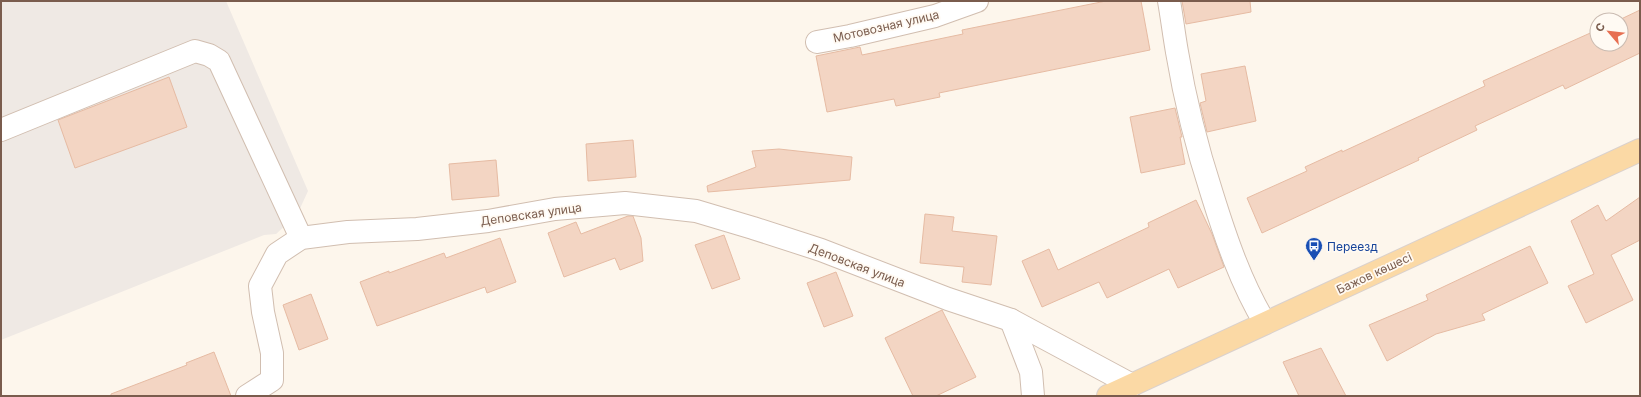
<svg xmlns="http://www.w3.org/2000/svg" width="1641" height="397" font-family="Inter,sans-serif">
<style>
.industrial{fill:#efe9e4}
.building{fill:#f3d5c3;stroke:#e6bba3}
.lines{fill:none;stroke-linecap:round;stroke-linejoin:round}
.minor-casing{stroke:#d1beb0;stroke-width:24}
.major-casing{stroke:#dad1cd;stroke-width:24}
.minor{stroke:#fff;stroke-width:22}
.major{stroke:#fbd9a5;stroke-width:22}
.labels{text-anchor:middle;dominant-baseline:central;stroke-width:3.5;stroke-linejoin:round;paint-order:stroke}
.street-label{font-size:12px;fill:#7a5c4d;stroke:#fffaf3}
.transit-label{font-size:12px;fill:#164399;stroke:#fffaf3;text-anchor:start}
</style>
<rect width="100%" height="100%" fill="#fdf6ec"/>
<path class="industrial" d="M 1,1 L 226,1 L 308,191 L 297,215 L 276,234 L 264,235 L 1,340 Z"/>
<g class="building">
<path d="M 1106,1 L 1141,1 L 1150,50 L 939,93 L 940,97 L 896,106 L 894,99 L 827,112 L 816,56 L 860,47 L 862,55 L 963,34 L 962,30 Z"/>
<path d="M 1182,1 L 1250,1 L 1251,12 L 1186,24 Z"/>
<path d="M 1640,10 L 1640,53 L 1565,89 L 1563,85 L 1475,126 L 1477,130 L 1418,158 L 1419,160 L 1262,233 L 1247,198 L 1307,171 L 1305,167 L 1342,150 L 1342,152 L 1485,86 L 1483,81 L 1597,30 L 1597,44 L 1621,44 L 1621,20 L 1619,20 Z"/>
<path d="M 1245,66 L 1256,121 L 1207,132 L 1200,103 L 1206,101 L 1201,74 Z"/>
<path d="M 169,77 L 187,127 L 75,168 L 58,120 Z"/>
<path d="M 1175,108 L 1182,137 L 1180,137 L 1185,164 L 1141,173 L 1130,117 Z"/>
<path d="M 633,140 L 636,177 L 588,181 L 586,144 Z"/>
<path d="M 779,149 L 852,157 L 850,180 L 708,192 L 707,186 L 756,167 L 752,151 Z"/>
<path d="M 496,160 L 499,196 L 452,200 L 449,164 Z"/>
<path d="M 1640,197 L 1640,240 L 1611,255 L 1633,300 L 1586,323 L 1568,286 L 1594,274 L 1571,221 L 1598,205 L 1606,221 Z"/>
<path d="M 1196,200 L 1212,234 L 1224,267 L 1178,288 L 1169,269 L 1107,298 L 1099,282 L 1042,307 L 1022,261 L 1049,249 L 1058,270 L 1149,227 L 1148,223 Z"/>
<path d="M 925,214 L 954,217 L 952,231 L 997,236 L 991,285 L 962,282 L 964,267 L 920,263 Z"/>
<path d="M 628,216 L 633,216 L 641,238 L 643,261 L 620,270 L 615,258 L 564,277 L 548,233 L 576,222 L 581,234 Z"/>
<path d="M 724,235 L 740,279 L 712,289 L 695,245 Z"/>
<path d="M 500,238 L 516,282 L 487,293 L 485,287 L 377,326 L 360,282 L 389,271 L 389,273 L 444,253 L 446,258 Z"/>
<path d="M 1530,246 L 1548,283 L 1482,314 L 1485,320 L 1436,334 L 1387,361 L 1369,325 L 1428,300 L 1426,295 Z"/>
<path d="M 836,272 L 853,316 L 824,327 L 807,283 Z"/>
<path d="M 311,294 L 328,339 L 299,350 L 283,305 Z"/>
<path d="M 942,310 L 976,377 L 936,396 L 913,396 L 885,338 Z"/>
<path d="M 1321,348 L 1346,396 L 1299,396 L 1283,362 Z"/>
<path d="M 214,352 L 231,396 L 111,396 L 111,394 L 187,365 L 186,363 Z"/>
</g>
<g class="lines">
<defs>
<g id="minor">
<path d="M 1169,1 C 1172,18 1174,35 1177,52 C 1185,100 1197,148 1212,194 C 1226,239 1241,283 1265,323"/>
<path d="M 817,42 L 850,36 L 935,16 L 977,1"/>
<path d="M 1,130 L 195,51 L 209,55 L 219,61 L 301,238"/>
<path d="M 1011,320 L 1031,372 L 1033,396"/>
<path d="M 247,396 L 272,380 L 272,353 L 263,312 L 260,286 L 277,254 L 301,238 L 348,232 L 417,229 L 488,221 L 555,209 L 625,203 L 696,211 L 753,228 L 821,250 L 948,299 L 1011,320 L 1132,385"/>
</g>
<path id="major" d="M 1108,396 L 1640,150"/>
</defs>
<use href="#minor" class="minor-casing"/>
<use href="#major" class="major-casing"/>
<use href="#minor" class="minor"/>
<use href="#major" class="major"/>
</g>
<defs>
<symbol id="bus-pin" viewBox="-11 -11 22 30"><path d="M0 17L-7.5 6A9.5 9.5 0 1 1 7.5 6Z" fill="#1a4fb4" stroke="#fffaf3"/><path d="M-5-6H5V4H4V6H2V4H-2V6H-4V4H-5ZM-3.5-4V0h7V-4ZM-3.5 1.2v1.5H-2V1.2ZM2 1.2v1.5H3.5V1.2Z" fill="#fff"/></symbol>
</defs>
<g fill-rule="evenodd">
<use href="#bus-pin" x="1304" y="236" width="20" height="27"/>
</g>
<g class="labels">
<g class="street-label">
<text transform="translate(886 26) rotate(-13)">Мотовозная улица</text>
<text transform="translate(531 214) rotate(-8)">Деповская улица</text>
<text transform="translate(857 265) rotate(21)">Деповская улица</text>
<text transform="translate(1374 273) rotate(-25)">Бажов көшесі</text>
</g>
<g class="transit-label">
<text x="1327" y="246">Переезд</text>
</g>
</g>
<rect width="1641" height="397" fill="none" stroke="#7a5c4d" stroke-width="4"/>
<g transform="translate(1609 32) rotate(298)"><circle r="19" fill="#fffaf3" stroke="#cabbb1"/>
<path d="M0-3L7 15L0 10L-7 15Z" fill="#e76f51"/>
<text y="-6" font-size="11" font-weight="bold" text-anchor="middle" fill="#7a5c4d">С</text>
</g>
</svg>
